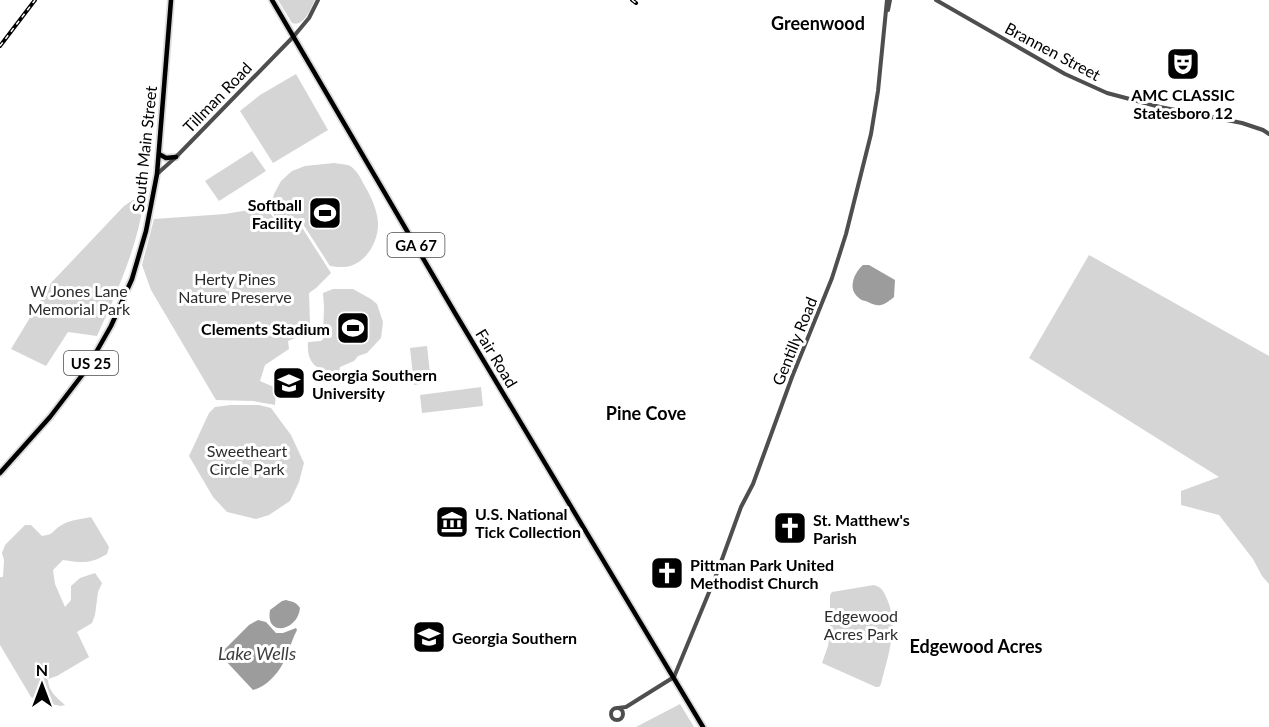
<svg xmlns="http://www.w3.org/2000/svg" width="1269" height="727" font-family="Lato,sans-serif">
<style>
.green{fill:#d5d5d5}
.water{fill:#9c9c9c}
.lines{fill:none;stroke-linecap:round;stroke-linejoin:round}
.primary-casing{stroke:#dbdbdb;stroke-width:8}
.tertiary{stroke:#4e4e4e;stroke-width:4}
.primary{stroke:#000;stroke-width:4.5}
.rail-casing{stroke:#000;stroke-width:4}
.rail{stroke:#fff;stroke-width:1.5;stroke-dasharray:4.5;stroke-linecap:butt}
.labels{text-anchor:middle;dominant-baseline:central;stroke-width:6;stroke-linejoin:round;paint-order:stroke}
.shield{fill:#fff;stroke:#4c4c4c;stroke-width:1.5}
.shield-label{font-size:15px;font-weight:bold;fill:#000}
.street-label{font-size:16px;fill:#000;stroke:#fff}
.poi-label{font-size:16px;font-weight:bold;fill:#000;stroke:#fff;text-anchor:start}
.park-label{font-size:16px;fill:#2c2c2c;stroke:#fff}
.neighbourhood-label{font-size:18px;font-weight:bold;fill:#000;stroke:#fff}
.water-label{font-size:18px;font-style:italic;fill:#3d3d3d;stroke:#fff}
</style>
<rect width="100%" height="100%" fill="#fff"/>
<g class="green">
<path d="M 278,0 L 315,0 C 310,10 304,27 292,23 Z"/>
<path d="M 296,74 L 328,130 L 273,163 L 240,111 L 260,95 Z"/>
<path d="M 252,151 L 266,171 L 219,201 L 205,181 Z"/>
<path d="M 334,163 C 338,164 344,164 348,165 C 355,168 360,176 363,183 C 370,194 377,209 378,222 C 379,238 369,259 353,265 C 347,268 337,267 330,266 L 301,221 L 293,219 L 276,219 L 271,208 L 274,194 L 281,181 L 292,171 L 305,166 Z"/>
<path d="M 140,199 L 144,200 C 137,248 117,292 97,336 L 68,332 L 46,366 L 11,349 L 51,283 L 124,206 L 133,200 Z"/>
<path d="M 267,207 C 280,233 283,215 301,226 L 331,273 L 316,288 L 309,293 L 310,322 L 304,334 L 288,341 L 289,349 L 265,365 L 260,381 L 276,388 L 275,405 L 253,401 L 216,400 L 151,290 L 142,265 L 154,219 L 225,214 Z"/>
<path d="M 1089,255 L 1269,356 L 1269,584 L 1262,576 L 1253,559 L 1219,515 L 1181,505 L 1181,491 L 1219,477 L 1029,358 Z"/>
<path d="M 333,289 L 353,289 L 371,299 L 377,304 L 383,322 L 381,338 L 367,353 L 358,356 L 354,361 L 340,367 L 339,372 C 319,373 306,364 308,342 L 321,341 L 323,339 L 324,307 L 323,293 Z"/>
<path d="M 427,346 L 431,382 L 414,385 L 410,348 Z"/>
<path d="M 481,387 L 483,406 L 422,413 L 420,395 Z"/>
<path d="M 230,405 L 259,405 L 271,408 L 291,435 L 304,463 L 299,482 L 290,501 L 269,515 L 256,519 L 227,512 L 213,497 L 189,456 L 209,413 L 215,407 Z"/>
<path d="M 91,517 L 109,547 L 107,554 C 91,564 82,563 63,560 L 53,570 L 55,584 L 65,607 L 71,600 L 71,586 L 80,578 L 95,573 L 102,583 L 98,592 L 95,615 L 92,623 L 77,632 L 89,657 L 57,676 L 48,679 C 48,691 57,698 65,705 L 61,706 L 45,703 L 31,697 L 0,645 L 0,577 L 3,577 L 4,560 L 2,553 L 5,545 L 25,525 L 31,525 L 42,536 C 55,534 51,532 60,526 C 69,520 81,519 91,517 Z"/>
<path d="M 874,585 C 882,587 884,592 887,599 C 899,626 888,656 881,684 L 879,687 L 876,687 L 822,663 L 828,646 L 830,633 L 830,595 L 832,592 Z"/>
<path d="M 680,704 L 694,727 L 636,727 Z"/>
</g>
<g class="water">
<path d="M 863,265 L 869,265 L 895,280 L 894,297 C 890,300 886,304 881,305 C 877,306 872,304 868,302 C 866,301 860,300 859,298 C 847,289 854,273 863,265 Z"/>
<path d="M 286,600 C 293,602 296,602 300,608 C 298,631 265,638 270,610 L 282,601 Z"/>
<path d="M 258,620 L 266,622 L 276,633 L 283,633 L 296,628 L 297,630 C 293,637 291,645 288,652 C 283,668 269,686 253,690 L 224,659 L 222,652 L 249,625 Z"/>
</g>
<g class="lines">
<defs>
<g id="primary">
<path d="M 272,0 L 455,313 L 703,727"/>
<path d="M 159,154 L 166,158 L 176,157"/>
<path d="M 0,473 L 50,417 L 86,370 L 111,326 L 132,279 L 146,231 L 157,174 L 171,0"/>
</g>
</defs>
<use href="#primary" class="primary-casing"/>
<g class="tertiary">
<path d="M 936,0 L 1065,74 L 1107,93 L 1160,107 L 1242,123 L 1263,130 L 1269,134"/>
<path d="M 888,10 L 890,0"/>
<path d="M 157,174 L 176,157 L 294,36 L 309,18 L 318,0"/>
<path d="M 618,708 L 626,707 L 674,677 L 717,573 L 741,507 L 753,484 L 792,377 L 832,278 L 846,234 L 871,134 L 878,91 L 887,0"/>
<circle cx="617" cy="714" r="6"/>
</g>
<use href="#primary" class="primary"/>
<defs>
<g id="rail">
<path d="M 632,0 L 636,3"/>
<path d="M 0,46 L 35,0"/>
</g>
</defs>
<use href="#rail" class="rail-casing"/>
<use href="#rail" class="rail"/>
</g>
<defs>
<symbol id="theatre-square" viewBox="-11 -11 22 22"><rect x="-9" y="-9" width="18" height="18" rx="4" fill="#000" stroke="#fff"/><path d="M-5-5.5Q0-4 5-5.5V0Q5 5 0 6Q-5 5-5 0ZM-3.3-2.5H-1v1.5H-3.3ZM1-2.5H3.3v1.5H1ZM-2.8 1Q0 5.5 2.8 1Z" fill="#fff"/></symbol>
<symbol id="stadium-square" viewBox="-11 -11 22 22"><rect x="-9" y="-9" width="18" height="18" rx="4" fill="#000" stroke="#fff"/><path d="M0-5a6.5 5 0 1 0 0 10a6.5 5 0 1 0 0-10ZM-3.5-1.8h7v3.6h-7Z" fill="#fff"/></symbol>
<symbol id="university-square" viewBox="-11 -11 22 22"><rect x="-9" y="-9" width="18" height="18" rx="4" fill="#000" stroke="#fff"/><path d="M0-5L7-2L0 1L-7-2ZM-4 1L0 2.5L4 1V4Q0 6-4 4Z" fill="#fff"/></symbol>
<symbol id="museum-square" viewBox="-11 -11 22 22"><rect x="-9" y="-9" width="18" height="18" rx="4" fill="#000" stroke="#fff"/><path d="M0-6L6-3V-2H-6V-3ZM-5-1h2V3h-2ZM-1-1h2V3h-2ZM3-1h2V3H3ZM-6 4H6V6H-6Z" fill="#fff"/></symbol>
<symbol id="church-square" viewBox="-11 -11 22 22"><rect x="-9" y="-9" width="18" height="18" rx="4" fill="#000" stroke="#fff"/><path d="M-1.2-6h2.4v3.5h3.3v2.4h-3.3V6h-2.4V-.1h-3.3v-2.4h3.3Z" fill="#fff"/></symbol>
</defs>
<g fill-rule="evenodd">
<use href="#theatre-square" x="1164" y="45" width="38" height="38"/>
<use href="#stadium-square" x="306" y="194" width="38" height="38"/>
<use href="#stadium-square" x="334" y="309" width="38" height="38"/>
<use href="#university-square" x="270" y="364" width="38" height="38"/>
<use href="#museum-square" x="433" y="503" width="38" height="38"/>
<use href="#church-square" x="771" y="509" width="38" height="38"/>
<use href="#church-square" x="648" y="554" width="38" height="38"/>
<use href="#university-square" x="410" y="618" width="38" height="38"/>
</g>
<g class="labels">
<g class="shield">
<rect x="387.5" y="233" width="57" height="24" rx="4.5"/>
<rect x="64" y="351" width="54" height="24" rx="4.5"/>
</g>
<g class="shield-label">
<text x="416" y="245">GA 67</text>
<text x="91" y="363">US 25</text>
</g>
<g class="street-label">
<text transform="translate(1053 51) rotate(28)">Brannen Street</text>
<text transform="translate(217 97) rotate(-46)">Tillman Road</text>
<text transform="translate(144 149) rotate(-84)">South Main Street</text>
<text transform="translate(794 341) rotate(-68)">Gentilly Road</text>
<text transform="translate(497 358) rotate(59)">Fair Road</text>
</g>
<g class="poi-label">
<text x="1183" y="94" text-anchor="middle">AMC CLASSIC<tspan x="1183" dy="18">Statesboro 12</tspan></text>
<text x="302" y="204" text-anchor="end">Softball<tspan x="302" dy="18">Facility</tspan></text>
<text x="330" y="328" text-anchor="end">Clements Stadium</text>
<text x="312" y="374">Georgia Southern<tspan x="312" dy="18">University</tspan></text>
<text x="475" y="513">U.S. National<tspan x="475" dy="18">Tick Collection</tspan></text>
<text x="813" y="519">St. Matthew's<tspan x="813" dy="18">Parish</tspan></text>
<text x="690" y="564">Pittman Park United<tspan x="690" dy="18">Methodist Church</tspan></text>
<text x="452" y="637">Georgia Southern</text>
</g>
<g class="park-label">
<text x="235" y="278">Herty Pines<tspan x="235" dy="18">Nature Preserve</tspan></text>
<text x="79" y="290">W Jones Lane<tspan x="79" dy="18">Memorial Park</tspan></text>
<text x="247" y="450">Sweetheart<tspan x="247" dy="18">Circle Park</tspan></text>
<text x="861" y="615">Edgewood<tspan x="861" dy="18">Acres Park</tspan></text>
</g>
<g class="neighbourhood-label">
<text x="818" y="23">Greenwood</text>
<text x="646" y="413">Pine Cove</text>
<text x="976" y="646">Edgewood Acres</text>
</g>
<g class="water-label">
<text x="257" y="653">Lake Wells</text>
</g>
</g>
<g transform="translate(42 685)" stroke="#ffffff" stroke-width="4.5" paint-order="stroke">
<path d="M0-4.5L10 22L0 15L-10 22Z" fill="#000000"/>
<text y="-9" font-size="16" font-weight="bold" text-anchor="middle" fill="#000000">N</text>
</g>
</svg>
